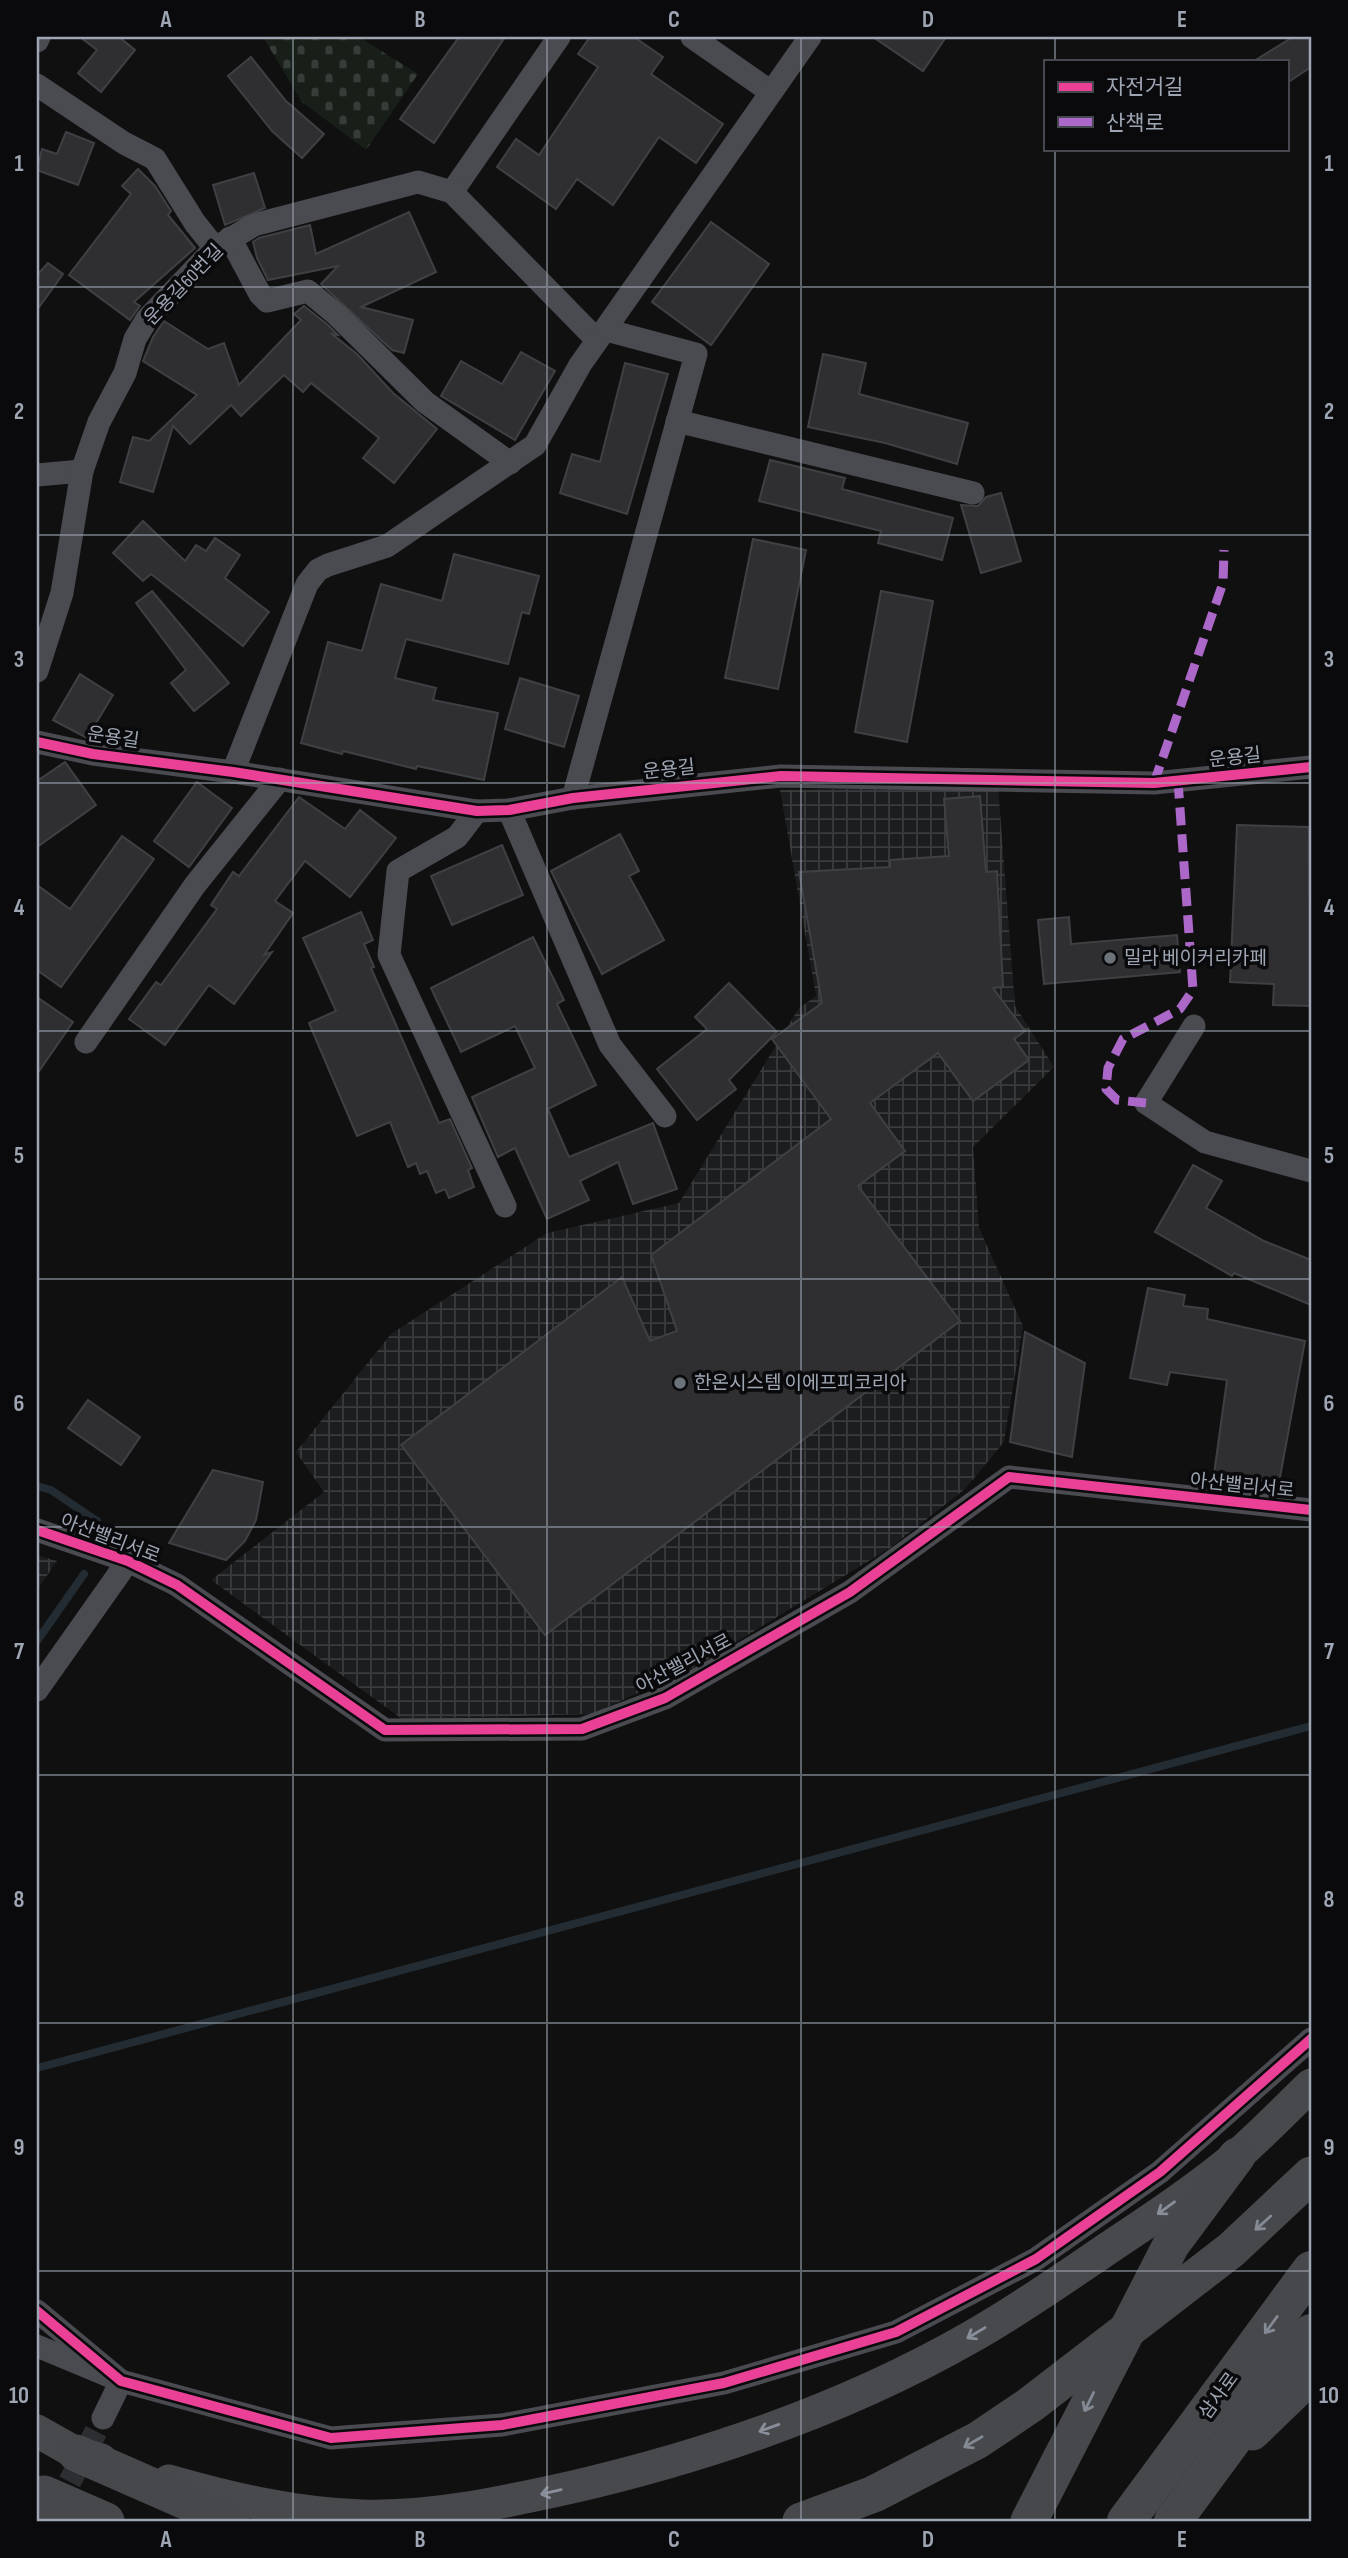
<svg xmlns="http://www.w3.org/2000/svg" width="1348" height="2558" font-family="'Sofia Sans Condensed','Noto Sans KR',sans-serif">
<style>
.industrial{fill:url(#industrial-grid)}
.cemetery{fill:url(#cemetery-stones)}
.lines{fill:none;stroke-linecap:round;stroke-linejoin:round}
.stream{stroke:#232c32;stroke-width:8}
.building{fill:#2f2f31;stroke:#3e4044;stroke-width:2}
.street-tunnel{stroke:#2c2e31;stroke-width:23;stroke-dasharray:23 11;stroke-linecap:butt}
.street{stroke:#494b50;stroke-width:23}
.secondary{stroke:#48494d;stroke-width:33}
.primary{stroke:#46484b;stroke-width:37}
.highway{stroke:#46484b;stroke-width:38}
.quiet{stroke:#ac68c9;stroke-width:9;stroke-dasharray:18 9;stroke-linecap:butt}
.cycleway-casing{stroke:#0a0a0c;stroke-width:15}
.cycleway{stroke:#ea4096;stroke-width:10}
.oneway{stroke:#888f9a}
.oneway2{stroke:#848a94}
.grid{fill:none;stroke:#9ea6b3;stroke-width:2;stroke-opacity:0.55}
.poi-dot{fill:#6c727a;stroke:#0a0a0c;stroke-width:2.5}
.labels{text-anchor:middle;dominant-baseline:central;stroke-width:7;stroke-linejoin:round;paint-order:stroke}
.street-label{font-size:19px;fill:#9ea6b3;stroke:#0a0a0c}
.poi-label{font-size:19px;fill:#9ea6b3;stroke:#0a0a0c;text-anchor:start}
.neatline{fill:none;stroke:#9ea6b3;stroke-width:2.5}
.grid-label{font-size:23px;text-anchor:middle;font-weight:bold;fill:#9ea6b3}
</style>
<defs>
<pattern id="industrial-grid" width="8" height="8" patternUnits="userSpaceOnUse" patternTransform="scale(1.75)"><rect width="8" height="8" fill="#1c1d1f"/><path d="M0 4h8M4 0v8" fill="none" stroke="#3a3b3d"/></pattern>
<pattern id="cemetery-stones" width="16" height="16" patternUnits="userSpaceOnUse" patternTransform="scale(1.75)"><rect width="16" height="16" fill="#181f19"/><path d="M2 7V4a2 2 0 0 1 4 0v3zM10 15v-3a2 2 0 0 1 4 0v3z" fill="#363d38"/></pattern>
</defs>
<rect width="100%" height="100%" fill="#101010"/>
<g class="industrial">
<path d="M 998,787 L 1015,1006 L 1054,1067 L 973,1147 L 979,1228 L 1023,1326 L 1004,1442 L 965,1489 L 890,1548 L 695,1667 L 592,1714 L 402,1719 L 211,1580 L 324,1492 L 296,1452 L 391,1334 L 547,1233 L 679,1203 L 799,1008 L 816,996 L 780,790 Z"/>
<path d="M 37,1555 L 57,1561 L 37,1590 Z"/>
</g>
<path class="cemetery" d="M 263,37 L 359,37 L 418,74 L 366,150 L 302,102 Z"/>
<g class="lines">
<g class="stream">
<path d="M 37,1486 L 51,1490 L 97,1521"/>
<path d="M 37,1641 L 84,1574"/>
<path d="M 37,2068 L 1311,1726"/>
</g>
</g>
<g class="building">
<path d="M 80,37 L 119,37 L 135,50 L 101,92 L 78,73 L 97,50 Z"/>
<path d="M 459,37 L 505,37 L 434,143 L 400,119 Z"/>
<path d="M 590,37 L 634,37 L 663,57 L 651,74 L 723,124 L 696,163 L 659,137 L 613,205 L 577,179 L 556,209 L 497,167 L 516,139 L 539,155 L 598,67 L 578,54 Z"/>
<path d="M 873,37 L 946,37 L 923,71 Z"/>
<path d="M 1293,37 L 1311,37 L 1311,67 L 1287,83 L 1287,61 L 1254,61 Z"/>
<path d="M 251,57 L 286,101 L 324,134 L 302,158 L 272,131 L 228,76 Z"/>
<path d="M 66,132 L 94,143 L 78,185 L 37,170 L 42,149 L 57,154 Z"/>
<path d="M 138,169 L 155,186 L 171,211 L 168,215 L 195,248 L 134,302 L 140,306 L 130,320 L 69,275 L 131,194 L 122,186 Z"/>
<path d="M 254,173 L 265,208 L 225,225 L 213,185 Z"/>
<path d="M 409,212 L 436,272 L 361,307 L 413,320 L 404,353 L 392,350 L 321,284 L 338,266 L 268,280 L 257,258 L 253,242 L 259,238 L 310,225 L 316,254 Z"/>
<path d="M 711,222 L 769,264 L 711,345 L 652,302 Z"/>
<path d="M 48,263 L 63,274 L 37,310 L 37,275 Z"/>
<path d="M 304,306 L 328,325 L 338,335 L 332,334 L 357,354 L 393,393 L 437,429 L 394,483 L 363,458 L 379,438 L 311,383 L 303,392 L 284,375 L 241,416 L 231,405 L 190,444 L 173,426 L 153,492 L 120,482 L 133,437 L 149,441 L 197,395 L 143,361 L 153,337 L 164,321 L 208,349 L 224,343 L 239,385 L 301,320 L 294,314 Z"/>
<path d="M 521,352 L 555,371 L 515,440 L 441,396 L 461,361 L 502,384 Z"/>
<path d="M 823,354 L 866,363 L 859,394 L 968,423 L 957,464 L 885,443 L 808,427 Z"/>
<path d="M 625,363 L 668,374 L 627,514 L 560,493 L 572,454 L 600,462 Z"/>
<path d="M 770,460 L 845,478 L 842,489 L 953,518 L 942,560 L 878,543 L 881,531 L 759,501 Z"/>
<path d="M 1001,493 L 1021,561 L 981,573 L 961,505 L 978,506 L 986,497 Z"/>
<path d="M 143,521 L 185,561 L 196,545 L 206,551 L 215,538 L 240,555 L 225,578 L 269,612 L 243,646 L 151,574 L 143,581 L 113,553 Z"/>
<path d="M 753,539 L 806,550 L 778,689 L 725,678 Z"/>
<path d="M 454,554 L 539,576 L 529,614 L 522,612 L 508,664 L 406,639 L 395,678 L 436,688 L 433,700 L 498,713 L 484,780 L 417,766 L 416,769 L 343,751 L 342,754 L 301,743 L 328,642 L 362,651 L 381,584 L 442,601 Z"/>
<path d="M 152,591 L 229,683 L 194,711 L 171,683 L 186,670 L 136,603 Z"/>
<path d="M 881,591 L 933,601 L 907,742 L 855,732 Z"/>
<path d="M 80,674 L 113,695 L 87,738 L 53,720 Z"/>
<path d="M 520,678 L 579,696 L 564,747 L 505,729 Z"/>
<path d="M 65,762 L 96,805 L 37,847 L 37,781 Z"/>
<path d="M 197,782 L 232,808 L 189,867 L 154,841 Z"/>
<path d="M 980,796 L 986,872 L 997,871 L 1003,987 L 993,988 L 1025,1031 L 1014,1039 L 1029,1060 L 973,1101 L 938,1053 L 870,1103 L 905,1151 L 858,1186 L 960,1321 L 545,1635 L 401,1445 L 622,1277 L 650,1341 L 677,1331 L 651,1255 L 831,1119 L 772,1039 L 822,1003 L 799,872 L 890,867 L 890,860 L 949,856 L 944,799 Z"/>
<path d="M 299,797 L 345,829 L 360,810 L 396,838 L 350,897 L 305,861 L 275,901 L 293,913 L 264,955 L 272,952 L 234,1004 L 209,985 L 165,1045 L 129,1019 L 156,982 L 161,985 L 217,909 L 211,905 L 233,872 L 239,876 Z"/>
<path d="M 1237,825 L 1309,827 L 1311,1006 L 1273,1005 L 1274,984 L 1230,982 Z"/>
<path d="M 620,834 L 639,871 L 629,876 L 664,940 L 602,974 L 551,871 Z"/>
<path d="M 122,836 L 154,859 L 61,987 L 37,970 L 37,885 L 70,909 Z"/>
<path d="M 502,845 L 523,895 L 452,925 L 431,876 Z"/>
<path d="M 361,912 L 373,940 L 364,944 L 374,967 L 371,968 L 439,1123 L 450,1119 L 472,1168 L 468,1170 L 474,1187 L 449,1198 L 445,1189 L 436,1193 L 427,1171 L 420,1174 L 416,1163 L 408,1167 L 390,1122 L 357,1136 L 309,1023 L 336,1011 L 303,938 Z"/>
<path d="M 1069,917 L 1071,944 L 1177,935 L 1180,972 L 1044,984 L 1038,920 Z"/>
<path d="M 533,937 L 564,1000 L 557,1004 L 596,1085 L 548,1109 L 569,1157 L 653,1123 L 677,1189 L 633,1204 L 618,1162 L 580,1181 L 589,1200 L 547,1219 L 515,1148 L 498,1157 L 472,1097 L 535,1068 L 515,1026 L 461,1052 L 431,988 Z"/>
<path d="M 729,983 L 777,1032 L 729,1080 L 736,1089 L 697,1120 L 657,1069 L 707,1029 L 695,1017 Z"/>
<path d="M 37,997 L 73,1022 L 37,1074 Z"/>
<path d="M 1193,1165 L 1222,1181 L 1206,1208 L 1264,1241 L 1311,1260 L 1311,1305 L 1234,1273 L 1232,1276 L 1155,1232 Z"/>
<path d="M 1148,1288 L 1185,1295 L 1183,1306 L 1208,1309 L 1207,1319 L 1305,1341 L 1279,1483 L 1214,1474 L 1227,1380 L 1170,1372 L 1167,1385 L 1130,1378 Z"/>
<path d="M 1025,1332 L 1085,1363 L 1072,1457 L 1010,1442 Z"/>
<path d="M 88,1400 L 140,1437 L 121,1465 L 68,1428 Z"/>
<path d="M 213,1470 L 263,1482 L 256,1520 L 245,1541 L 226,1560 L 169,1543 Z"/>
</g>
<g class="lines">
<path class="street-tunnel" d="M 54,2512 L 103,2418"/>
<g class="street">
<path d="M 692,37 L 771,92"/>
<path d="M 37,41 L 39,37"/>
<path d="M 37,85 L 124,143 L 155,159 L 195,223 L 215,248"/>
<path d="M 452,192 L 559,37"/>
<path d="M 230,238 L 260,294 L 267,301 L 308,291 L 337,315 L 425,402 L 510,463"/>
<path d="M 677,421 L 973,493"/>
<path d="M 37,475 L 82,471"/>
<path d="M 37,671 L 62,593 L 82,471 L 99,422 L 125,373 L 135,339 L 147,319 L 215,248 L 254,225 L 418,182 L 452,192 L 597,340"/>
<path d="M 37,742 L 93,754 L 233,772 L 477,811 L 509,810 L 573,798 L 781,776 L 1154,783 L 1311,767"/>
<path d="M 233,772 L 307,584 L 318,570 L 328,565 L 387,546 L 535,445 L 580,365 L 810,37"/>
<path d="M 573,798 L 696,354 L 606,330"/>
<path d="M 509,810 L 610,1045 L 665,1116"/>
<path d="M 477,811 L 457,837 L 398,871 L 389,955 L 505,1206"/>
<path d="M 1194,1026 L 1146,1103 L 1205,1142 L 1311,1171"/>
<path d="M 86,1042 L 195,885 L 280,779"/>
<path d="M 37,1530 L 128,1561 L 177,1585 L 385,1730 L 582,1729 L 665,1698 L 850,1592 L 1009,1477 L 1311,1510"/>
<path d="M 37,1690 L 128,1561"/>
<path d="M 37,2311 L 121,2381 L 331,2438 L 502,2425 L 724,2383 L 896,2332 L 1036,2259 L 1160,2172 L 1311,2039"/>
<path d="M 37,2346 L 121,2381 L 103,2418"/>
</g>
<g class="secondary">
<path d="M 37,2431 L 76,2453 L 101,2460"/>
<path d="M 169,2481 C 232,2499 296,2514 362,2516 C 432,2518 500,2503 568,2488 C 707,2456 847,2408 971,2337 C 1017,2311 1060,2281 1104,2251 C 1149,2221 1196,2190 1238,2155 C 1263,2133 1287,2108 1311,2085"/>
</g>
<g class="primary">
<path d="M 1252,2432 L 1311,2375"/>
<path d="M 76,2453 L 231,2521"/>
<path d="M 44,2494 L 106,2521"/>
<path d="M 801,2521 L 874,2494 L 978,2440 L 1030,2405 L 1231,2250 L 1311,2175"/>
<path d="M 1029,2521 L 1171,2245 L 1237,2156"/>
</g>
<g class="highway">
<path d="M 37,2500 L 72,2521"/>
<path d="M 1126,2521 L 1311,2270"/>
<path d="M 1173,2521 L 1311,2333"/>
</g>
<g class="quiet">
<path d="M 1154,783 L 1223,583 L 1224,550"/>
<path d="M 1146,1103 L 1117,1100 L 1106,1089 L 1108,1068 L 1123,1039 L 1180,1009 L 1193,990 L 1178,781"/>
</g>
<defs>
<g id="cycleway">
<path d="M 37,742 L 93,754 L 233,772 L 477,811 L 509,810 L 573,798 L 781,776 L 1154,783 L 1311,767"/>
<path d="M 37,1530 L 128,1561 L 177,1585 L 385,1730 L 582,1729 L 665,1698 L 850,1592 L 1009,1477 L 1311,1510"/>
<path d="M 37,2311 L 121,2381 L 331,2438 L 502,2425 L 724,2383 L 896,2332 L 1036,2259 L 1160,2172 L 1311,2039"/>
</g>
</defs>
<use href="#cycleway" class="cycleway-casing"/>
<use href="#cycleway" class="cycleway"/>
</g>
<defs><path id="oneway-shaft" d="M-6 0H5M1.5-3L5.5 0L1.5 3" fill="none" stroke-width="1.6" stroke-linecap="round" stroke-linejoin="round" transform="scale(1.75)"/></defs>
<g class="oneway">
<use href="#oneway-shaft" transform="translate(1166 2208) rotate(144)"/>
<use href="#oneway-shaft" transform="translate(976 2333) rotate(149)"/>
<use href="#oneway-shaft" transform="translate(769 2428) rotate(160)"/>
<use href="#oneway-shaft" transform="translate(551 2492) rotate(167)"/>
</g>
<g class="oneway2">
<use href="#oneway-shaft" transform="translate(1263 2223) rotate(138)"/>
<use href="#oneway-shaft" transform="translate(1271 2325) rotate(126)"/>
<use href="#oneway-shaft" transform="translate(1089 2402) rotate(116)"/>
<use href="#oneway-shaft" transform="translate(973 2442) rotate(150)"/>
</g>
<path class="grid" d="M 293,37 L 293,2521M 547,37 L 547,2521M 801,37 L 801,2521M 1055,37 L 1055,61M 1055,149 L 1055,2521M 37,287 L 1311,287M 37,535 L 1311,535M 37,783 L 1311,783M 37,1031 L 1311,1031M 37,1279 L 1311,1279M 37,1527 L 1311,1527M 37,1775 L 1311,1775M 37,2023 L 1311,2023M 37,2271 L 1311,2271"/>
<g class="poi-dot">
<circle cx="1110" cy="958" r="7"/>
<circle cx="680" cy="1383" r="7"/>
</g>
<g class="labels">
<g class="street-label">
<text transform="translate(184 285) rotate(-46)">운용길60번길</text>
<text transform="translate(113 738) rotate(8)">운용길</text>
<text transform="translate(1235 758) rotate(-6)">운용길</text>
<text transform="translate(669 770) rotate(-6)">운용길</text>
<text transform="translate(1242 1486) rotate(6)">아산밸리서로</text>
<text transform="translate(110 1539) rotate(21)">아산밸리서로</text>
<text transform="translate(684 1664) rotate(-28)">아산밸리서로</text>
<text transform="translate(1219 2396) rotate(-54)">삼사로</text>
</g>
<g class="poi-label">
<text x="1124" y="958">밀라 베이커리카페</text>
<text x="694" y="1383">한온시스템 이에프피코리아</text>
</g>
</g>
<rect width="1348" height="2558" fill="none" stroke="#0a0a0c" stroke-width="77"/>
<rect x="1044" y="60" width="245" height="91" fill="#0a0a0c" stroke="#45484f" stroke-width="2"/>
<rect x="1058" y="82" width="35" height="10" fill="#ea4096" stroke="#45484f" stroke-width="2"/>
<text x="1106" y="94" font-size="21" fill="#9ea6b3">자전거길</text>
<rect x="1058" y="117" width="35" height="10" fill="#ac68c9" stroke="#45484f" stroke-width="2"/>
<text x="1106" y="130" font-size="21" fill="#9ea6b3">산책로</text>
<rect x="38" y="38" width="1272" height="2482" class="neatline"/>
<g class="grid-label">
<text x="166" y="27">A</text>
<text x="420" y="27">B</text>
<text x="674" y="27">C</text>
<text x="928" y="27">D</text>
<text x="1182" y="27">E</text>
<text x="19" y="171">1</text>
<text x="1329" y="171">1</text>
<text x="19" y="419">2</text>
<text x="1329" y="419">2</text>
<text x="19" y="667">3</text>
<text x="1329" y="667">3</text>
<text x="19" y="915">4</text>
<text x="1329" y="915">4</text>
<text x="19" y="1163">5</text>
<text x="1329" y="1163">5</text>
<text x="19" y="1411">6</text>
<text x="1329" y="1411">6</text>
<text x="19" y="1659">7</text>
<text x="1329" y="1659">7</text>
<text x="19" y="1907">8</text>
<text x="1329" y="1907">8</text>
<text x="19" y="2155">9</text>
<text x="1329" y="2155">9</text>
<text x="19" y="2403">10</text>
<text x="1329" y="2403">10</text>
<text x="166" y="2547">A</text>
<text x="420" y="2547">B</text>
<text x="674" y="2547">C</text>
<text x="928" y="2547">D</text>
<text x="1182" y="2547">E</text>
</g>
</svg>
